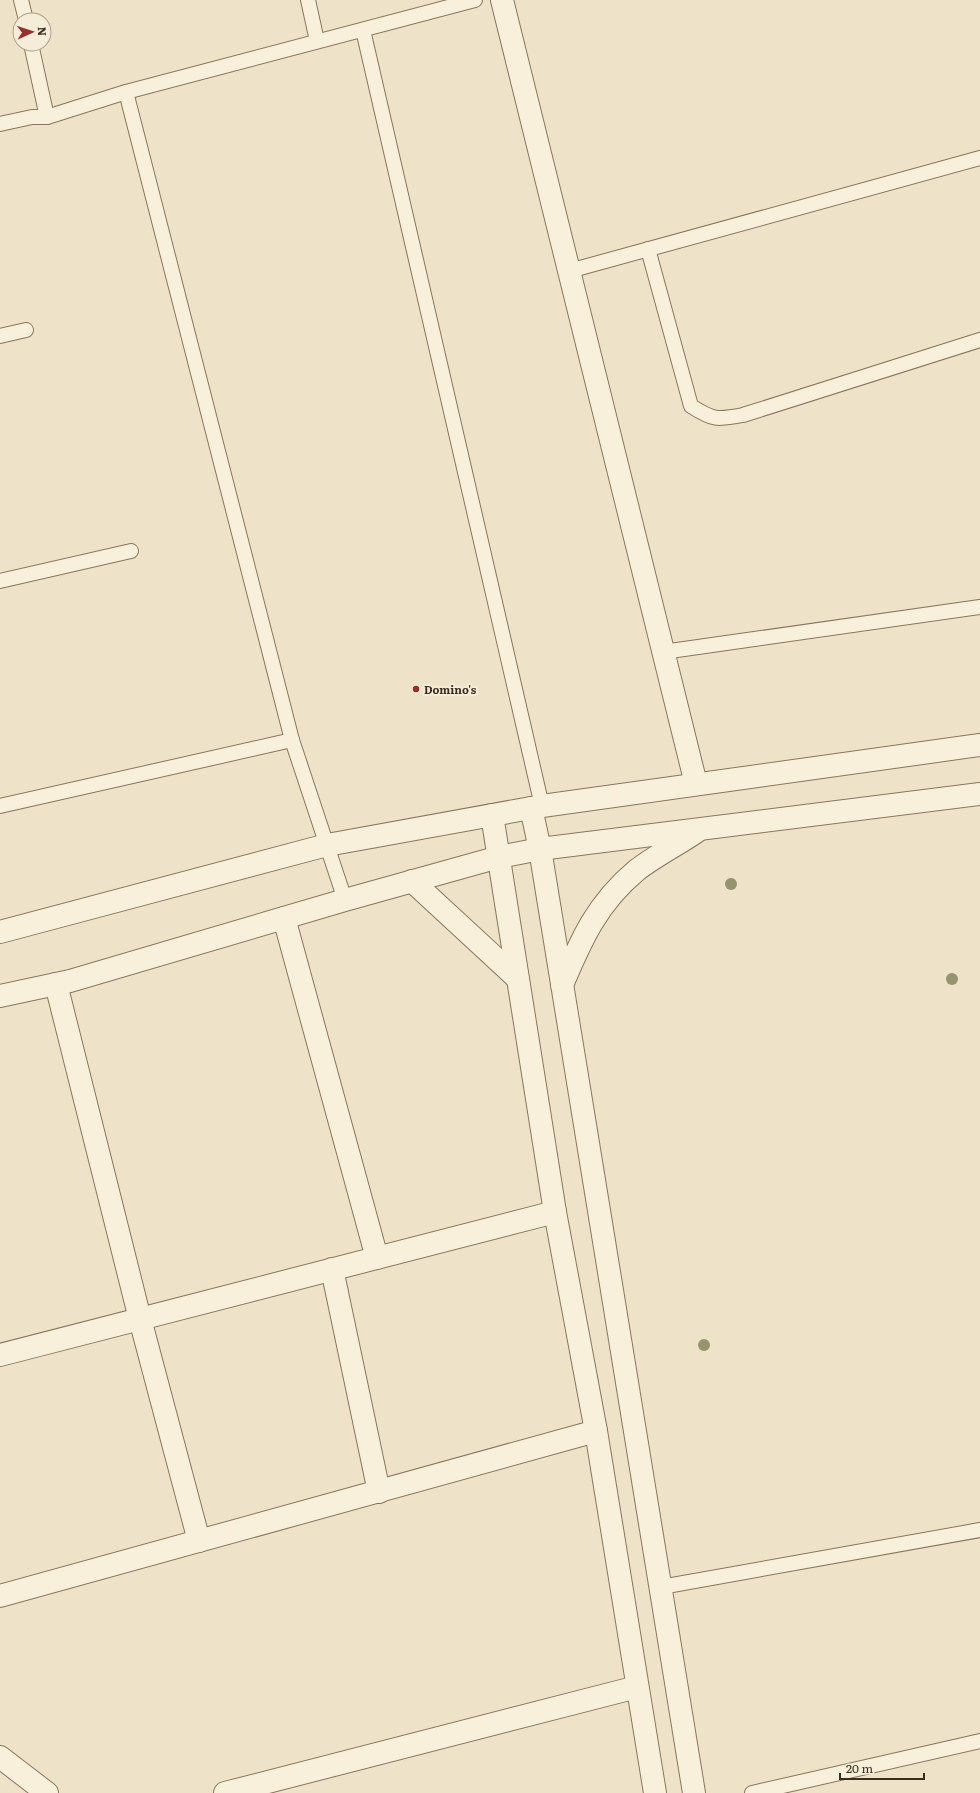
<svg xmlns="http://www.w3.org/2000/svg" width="980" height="1793" font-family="Literata,serif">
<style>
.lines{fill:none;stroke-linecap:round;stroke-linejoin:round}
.service-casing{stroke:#8a755d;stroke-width:16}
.minor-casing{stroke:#8a755d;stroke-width:24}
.tertiary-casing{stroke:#8a755d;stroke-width:24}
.service{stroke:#f9f0db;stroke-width:14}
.minor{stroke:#f9f0db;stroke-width:22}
.tertiary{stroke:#f9f0db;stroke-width:22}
.tree{fill:#94956f}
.poi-dot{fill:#982e2e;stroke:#f5edd7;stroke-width:1.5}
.labels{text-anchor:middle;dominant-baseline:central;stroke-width:4;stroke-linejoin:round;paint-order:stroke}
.poi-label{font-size:11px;font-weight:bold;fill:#3a2d20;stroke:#f5edd7;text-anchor:start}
</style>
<rect width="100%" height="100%" fill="#eee3c8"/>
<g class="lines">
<defs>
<g id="service">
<path d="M 21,0 L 26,20"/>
<path d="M 308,0 L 317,41"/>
<path d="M 363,30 L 542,806"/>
<path d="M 31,44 L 47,117"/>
<path d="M 126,92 L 292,740 L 345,900"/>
<path d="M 0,124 L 32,117 L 47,117 L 126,92 L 475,0"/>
<path d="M 648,249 L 691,406 C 713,420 717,420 743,415 L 980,340"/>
<path d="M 569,271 L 980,158"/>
<path d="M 0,336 L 26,330"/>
<path d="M 0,581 L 131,551"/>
<path d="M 663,652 L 980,607"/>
<path d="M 0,806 L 292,740"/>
<path d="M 661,1587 L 980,1530"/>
<path d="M 752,1793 L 980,1741"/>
</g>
<g id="minor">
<path d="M 502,0 L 696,784"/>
<path d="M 284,918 L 377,1258"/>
<path d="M 56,984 L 140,1319 L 199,1541"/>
<path d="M 332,1269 L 379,1492"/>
<path d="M 0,1355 L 555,1212"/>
<path d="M 0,1596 L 596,1431"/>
<path d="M 0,1757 L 47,1793"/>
<path d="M 225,1793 L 637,1687"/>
</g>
<g id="tertiary">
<path d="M 531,808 L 540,849 L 694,1793"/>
<path d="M 492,815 L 555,1212 L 596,1431 L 655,1793"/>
<path d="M 412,881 L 518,979"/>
<path d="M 0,932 L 327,845 L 542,806 L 980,745"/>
<path d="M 562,985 C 581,940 597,903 637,870 C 655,856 677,845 696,832"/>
<path d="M 0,996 L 70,981 L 345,900 L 499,857 L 540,849 L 980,794"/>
</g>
</defs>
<use href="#service" class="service-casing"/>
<use href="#minor" class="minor-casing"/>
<use href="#tertiary" class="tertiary-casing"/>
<use href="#service" class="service"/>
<use href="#minor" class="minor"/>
<use href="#tertiary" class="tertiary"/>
</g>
<g class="tree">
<circle cx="731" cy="884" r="6"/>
<circle cx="952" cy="979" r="6"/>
<circle cx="704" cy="1345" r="6"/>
</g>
<circle class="poi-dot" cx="416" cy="689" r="4"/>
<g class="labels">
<g class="poi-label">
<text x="424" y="689">Domino's</text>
</g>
</g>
<g transform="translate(32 32) rotate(87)"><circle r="19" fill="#f5edd7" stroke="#aaa08e"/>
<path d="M0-3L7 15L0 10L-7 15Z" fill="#982e2e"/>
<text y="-6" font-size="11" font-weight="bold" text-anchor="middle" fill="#3a2d20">N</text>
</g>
<path d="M840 1773v6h84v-6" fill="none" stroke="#3a2d20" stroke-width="2"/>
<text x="846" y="1773" font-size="12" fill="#3a2d20" stroke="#f5edd7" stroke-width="3" paint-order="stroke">20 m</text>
</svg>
